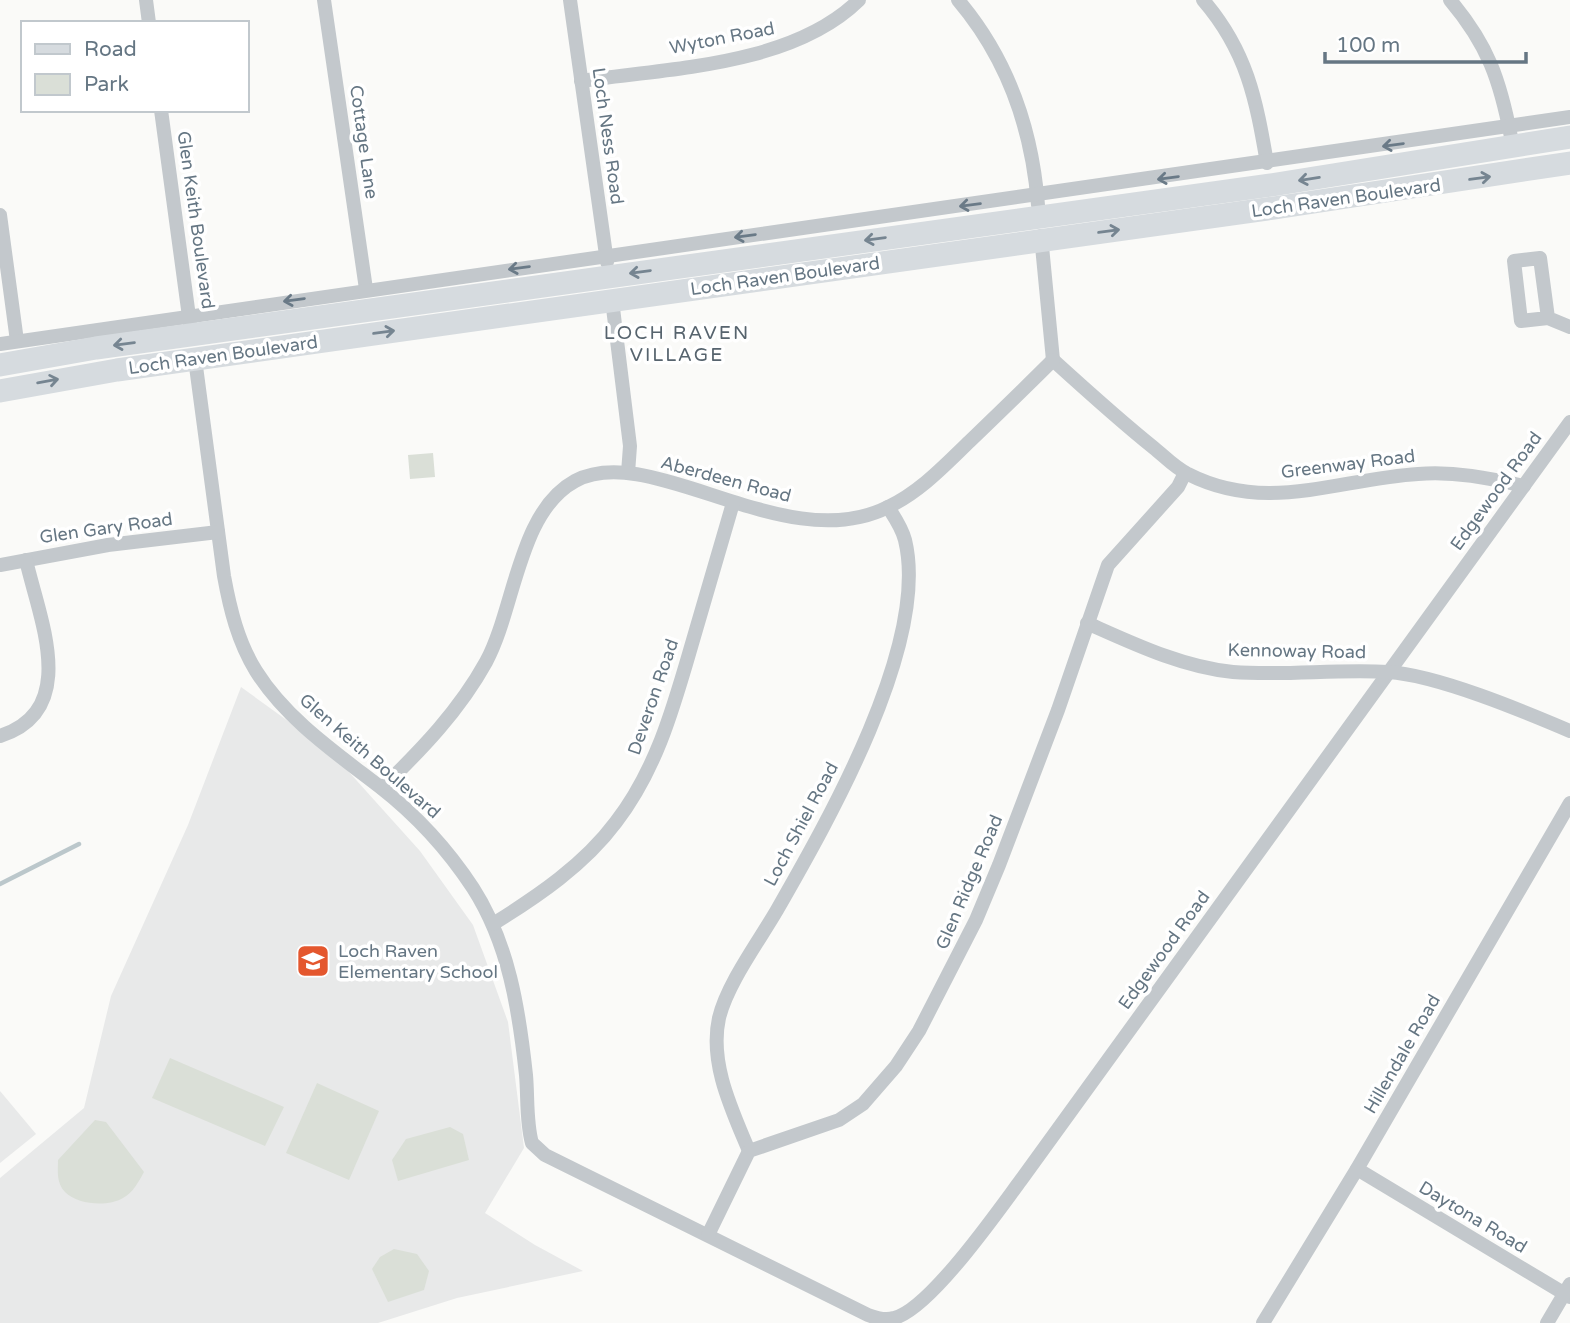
<svg xmlns="http://www.w3.org/2000/svg" width="1570" height="1323" font-family="'Varela Round',sans-serif">
<style>
.built{fill:#e8e9e9}
.green{fill:#dadfd7}
.lines{fill:none;stroke-linecap:round;stroke-linejoin:round}
.stream{stroke:#bbc7cb;stroke-width:4.5}
.minor{stroke:#c3c8cc;stroke-width:14}
.primary{stroke:#d6dbdf;stroke-width:23}
.oneway{stroke:#6a7a87}
.oneway2{stroke:#768591}
.labels{text-anchor:middle;dominant-baseline:central;stroke-width:7;stroke-linejoin:round;paint-order:stroke}
.street-label{font-size:18px;fill:#657683;stroke:#fff}
.poi-label{font-size:18px;fill:#657683;stroke:#fff;text-anchor:start}
.neighbourhood-label{font-size:19px;letter-spacing:2px;fill:#57646e;stroke:#fff}
</style>
<rect width="100%" height="100%" fill="#fafaf8"/>
<g class="built">
<path d="M 241,687 L 331,752 L 420,851 L 473,925 L 508,1022 L 524,1148 L 485,1213 L 535,1245 L 583,1271 L 457,1298 L 378,1323 L 0,1323 L 0,1178 L 84,1108 L 111,996 L 188,825 Z"/>
<path d="M 0,1091 L 36,1134 L 0,1163 Z"/>
</g>
<g class="green">
<path d="M 433,453 L 435,477 L 410,479 L 408,455 Z"/>
<path d="M 170,1058 L 284,1107 L 265,1146 L 152,1098 Z"/>
<path d="M 317,1083 L 379,1111 L 349,1180 L 286,1153 Z"/>
<path d="M 95,1120 L 106,1122 L 144,1172 C 139,1181 133,1193 123,1198 C 108,1207 78,1205 65,1192 C 56,1183 58,1170 58,1160 Z"/>
<path d="M 450,1127 L 463,1134 L 469,1160 L 398,1181 L 392,1160 L 406,1139 Z"/>
<path d="M 394,1249 L 417,1254 L 429,1271 L 424,1290 L 388,1302 L 372,1269 L 380,1257 Z"/>
</g>
<g class="lines">
<path class="stream" d="M 0,884 L 79,844"/>
<g class="minor">
<path d="M 146,0 L 149,23"/>
<path d="M 324,0 L 366,289"/>
<path d="M 570,0 L 607,262"/>
<path d="M 958,0 C 1008,59 1032,128 1038,205"/>
<path d="M 1203,0 C 1247,51 1256,99 1267,163"/>
<path d="M 1450,0 C 1488,45 1500,80 1511,137"/>
<path d="M 581,81 C 669,68 792,66 859,0"/>
<path d="M 161,110 L 190,324"/>
<path d="M 0,215 L 17,341"/>
<path d="M 1041,236 L 1053,360"/>
<path d="M 612,300 L 630,446 L 628,473"/>
<path d="M 1548,318 L 1540,258 L 1514,261 L 1521,321 L 1548,318 L 1570,327"/>
<path d="M 0,344 L 1570,117"/>
<path d="M 195,359 L 224,576 C 230,609 238,642 256,671 C 286,719 336,753 380,787 C 416,815 448,850 473,888 C 509,944 519,1010 526,1075 C 528,1097 526,1122 532,1143 L 545,1155 L 868,1315 C 876,1318 885,1321 894,1318 C 929,1310 998,1211 1021,1180 L 1570,422"/>
<path d="M 1053,360 C 1086,390 1119,420 1154,448 C 1164,456 1175,468 1188,474 C 1266,514 1338,479 1418,474 C 1454,471 1489,478 1524,486"/>
<path d="M 0,565 L 108,545 L 218,532"/>
<path d="M 1087,623 C 1132,643 1182,667 1233,672 C 1284,676 1336,669 1388,672 C 1437,675 1523,711 1570,731"/>
<path d="M 0,736 C 81,710 39,618 26,560"/>
<path d="M 382,788 C 421,750 459,711 486,662 C 515,609 518,512 575,481 C 651,440 786,559 888,507 C 920,492 945,465 970,441 C 998,414 1026,387 1053,360"/>
<path d="M 493,924 C 538,896 584,865 616,822 C 656,770 673,709 691,647 C 705,599 719,551 733,503"/>
<path d="M 749,1151 C 732,1110 709,1063 719,1018 C 727,984 759,941 777,910 C 828,821 930,643 905,540 C 902,528 895,518 888,507"/>
<path d="M 1357,1169 L 1570,1297"/>
<path d="M 708,1235 L 749,1151 L 839,1120 L 863,1104 L 896,1066 L 919,1031 L 976,920 L 999,865 L 1058,710 L 1108,565 L 1178,487 L 1185,473"/>
<path d="M 1263,1323 L 1357,1169 L 1570,803"/>
<path d="M 1547,1323 L 1570,1284"/>
</g>
<g class="primary">
<path d="M 0,365 L 96,348 L 1271,185 L 1570,137"/>
<path d="M 0,391 L 117,370 L 1267,209 L 1570,163"/>
</g>
</g>
<defs><path id="oneway-shaft" d="M-6 0H5M1.5-3L5.5 0L1.5 3" fill="none" stroke-width="1.6" stroke-linecap="round" stroke-linejoin="round" transform="scale(1.75)"/></defs>
<g class="oneway">
<use href="#oneway-shaft" transform="translate(1393 145) rotate(172)"/>
<use href="#oneway-shaft" transform="translate(1168 178) rotate(172)"/>
<use href="#oneway-shaft" transform="translate(970 205) rotate(173)"/>
<use href="#oneway-shaft" transform="translate(745 236) rotate(172)"/>
<use href="#oneway-shaft" transform="translate(519 268) rotate(172)"/>
<use href="#oneway-shaft" transform="translate(294 300) rotate(172)"/>
</g>
<g class="oneway2">
<use href="#oneway-shaft" transform="translate(1480 178) rotate(-8)"/>
<use href="#oneway-shaft" transform="translate(1309 179) rotate(171)"/>
<use href="#oneway-shaft" transform="translate(1109 231) rotate(-8)"/>
<use href="#oneway-shaft" transform="translate(875 239) rotate(172)"/>
<use href="#oneway-shaft" transform="translate(640 272) rotate(172)"/>
<use href="#oneway-shaft" transform="translate(384 332) rotate(-8)"/>
<use href="#oneway-shaft" transform="translate(124 344) rotate(173)"/>
<use href="#oneway-shaft" transform="translate(48 381) rotate(-10)"/>
</g>
<defs>
<symbol id="school-square" viewBox="-11 -11 22 22"><rect x="-9" y="-9" width="18" height="18" rx="4" fill="#e4572e" stroke="#fff"/><path d="M0-5L7-2L0 1L-7-2ZM-4 1L0 2.5L4 1V4Q0 6-4 4Z" fill="#fff"/></symbol>
</defs>
<g fill-rule="evenodd">
<use href="#school-square" x="294" y="942" width="38" height="38"/>
</g>
<g class="labels">
<g class="street-label">
<text transform="translate(722 38) rotate(-11)">Wyton Road</text>
<text transform="translate(608 136) rotate(82)">Loch Ness Road</text>
<text transform="translate(364 142) rotate(82)">Cottage Lane</text>
<text transform="translate(1346 198) rotate(-8)">Loch Raven Boulevard</text>
<text transform="translate(196 220) rotate(82)">Glen Keith Boulevard</text>
<text transform="translate(785 276) rotate(-8)">Loch Raven Boulevard</text>
<text transform="translate(223 355) rotate(-8)">Loch Raven Boulevard</text>
<text transform="translate(1348 464) rotate(-7)">Greenway Road</text>
<text transform="translate(726 479) rotate(15)">Aberdeen Road</text>
<text transform="translate(1496 491) rotate(-54)">Edgewood Road</text>
<text transform="translate(106 528) rotate(-8)">Glen Gary Road</text>
<text transform="translate(1297 651) rotate(1)">Kennoway Road</text>
<text transform="translate(653 697) rotate(-71)">Deveron Road</text>
<text transform="translate(370 756) rotate(41)">Glen Keith Boulevard</text>
<text transform="translate(801 824) rotate(-62)">Loch Shiel Road</text>
<text transform="translate(969 882) rotate(-67)">Glen Ridge Road</text>
<text transform="translate(1164 950) rotate(-54)">Edgewood Road</text>
<text transform="translate(1402 1054) rotate(-60)">Hillendale Road</text>
<text transform="translate(1473 1217) rotate(31)">Daytona Road</text>
</g>
<g class="poi-label">
<text x="338" y="951">Loch Raven<tspan x="338" dy="21">Elementary School</tspan></text>
</g>
<g class="neighbourhood-label">
<text x="677" y="333">LOCH RAVEN<tspan x="677" dy="22">VILLAGE</tspan></text>
</g>
</g>
<rect x="21" y="21" width="228" height="91" fill="#ffffff" stroke="#c1c8cd" stroke-width="2"/>
<rect x="35" y="44" width="35" height="10" fill="#d6dbdf" stroke="#c1c8cd" stroke-width="2"/>
<text x="84" y="56" font-size="21" fill="#657683">Road</text>
<rect x="35" y="74" width="35" height="21" fill="#dadfd7" stroke="#c1c8cd" stroke-width="2"/>
<text x="84" y="91" font-size="21" fill="#657683">Park</text>
<path d="M1325 52v10h201v-10" fill="none" stroke="#657683" stroke-width="3.5"/>
<text x="1336" y="52" font-size="21" fill="#657683" stroke="#ffffff" stroke-width="5" paint-order="stroke">100 m</text>
</svg>
